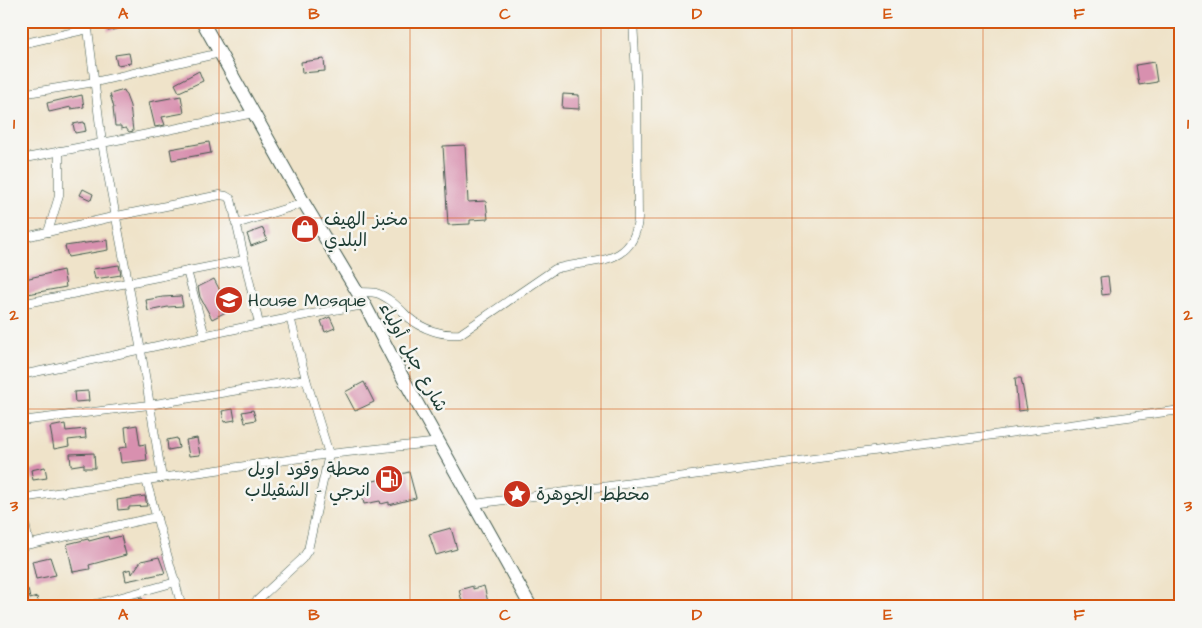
<svg xmlns="http://www.w3.org/2000/svg" width="1202" height="628" font-family="'Architects Daughter','Playpen Sans Arabic',sans-serif">
<style>
.building{fill:#d890af}
.lines{fill:none;stroke-linecap:round;stroke-linejoin:round}
.minor-casing{stroke:#3e564a;stroke-width:9}
.trunk-casing{stroke:#3e564a;stroke-width:14}
.minor{stroke:#fff;stroke-width:8}
.trunk{stroke:#fff;stroke-width:12}
.grid{fill:none;stroke:#d45610;stroke-width:1;stroke-opacity:0.55}
.labels{text-anchor:middle;dominant-baseline:central;stroke-width:5;stroke-linejoin:round;paint-order:stroke}
.poi-label{font-size:18px;fill:#1f3d34;stroke:#f6f6f2;text-anchor:start}
.street-label{font-size:18px;fill:#1f3d34;stroke:#f6f6f2}
.neatline{fill:none;stroke:#d45610;stroke-width:2}
.grid-label{font-size:16px;text-anchor:middle;font-weight:bold;fill:#d45610}
</style>
<rect width="100%" height="100%" fill="#f6f6f2"/>
<filter id="ink" filterUnits="userSpaceOnUse"><feTurbulence type="fractalNoise" baseFrequency=".02" numOctaves="2"/><feDisplacementMap in="SourceGraphic" scale="10" xChannelSelector="R" yChannelSelector="G"/><feConvolveMatrix kernelMatrix="1 2 1 2 8 2 1 2 1" color-interpolation-filters="sRGB"/></filter>
<filter id="wash" filterUnits="userSpaceOnUse"><feTurbulence type="fractalNoise" baseFrequency=".0096" numOctaves="4" result="noise"/><feDisplacementMap in="SourceGraphic" scale="20" xChannelSelector="R" yChannelSelector="G"/><feGaussianBlur stdDeviation="1.12" result="paint"/><feColorMatrix in="noise" values="0 0 0 0 0 0 0 0 0 0 0 0 0 0 0 0 0 1.4 0 .05"/><feComposite in="paint" operator="in"/></filter>
<g filter="url(#wash)">
<rect width="100%" height="100%" fill="#efe3c9"/>
<g id="blocks">
<g class="building">
<path d="M 106,21 L 137,21 L 138,24 L 108,31 Z"/>
<path d="M 129,53 L 131,63 L 117,65 L 115,55 Z"/>
<path d="M 324,59 L 325,71 L 302,73 L 301,62 Z"/>
<path d="M 1154,62 L 1157,82 L 1139,85 L 1136,65 Z"/>
<path d="M 199,71 L 203,81 L 179,92 L 175,84 Z"/>
<path d="M 124,90 L 130,106 L 133,131 L 129,132 L 126,128 L 121,129 L 121,126 L 115,126 L 113,108 L 114,108 L 110,94 Z"/>
<path d="M 563,94 L 579,95 L 579,109 L 562,108 Z"/>
<path d="M 82,95 L 84,107 L 71,109 L 71,107 L 49,112 L 47,103 Z"/>
<path d="M 181,96 L 184,113 L 162,117 L 165,125 L 155,127 L 149,102 Z"/>
<path d="M 84,122 L 86,131 L 75,133 L 73,124 Z"/>
<path d="M 209,142 L 211,153 L 172,160 L 170,149 Z"/>
<path d="M 465,145 L 468,202 L 486,201 L 488,219 L 470,220 L 470,224 L 448,225 L 443,146 Z"/>
<path d="M 83,189 L 93,194 L 91,200 L 80,195 Z"/>
<path d="M 263,228 L 267,240 L 251,246 L 247,234 Z"/>
<path d="M 107,240 L 108,250 L 68,257 L 65,246 Z"/>
<path d="M 119,265 L 121,275 L 95,279 L 93,269 Z"/>
<path d="M 63,270 L 66,287 L 28,294 L 25,279 Z"/>
<path d="M 1108,276 L 1110,294 L 1102,295 L 1100,277 Z"/>
<path d="M 214,279 L 230,310 L 212,319 L 200,297 L 198,287 Z"/>
<path d="M 181,296 L 183,306 L 168,307 L 148,311 L 146,300 L 163,297 Z"/>
<path d="M 330,317 L 335,328 L 325,332 L 321,321 Z"/>
<path d="M 1015,378 L 1021,378 L 1027,410 L 1018,411 Z"/>
<path d="M 364,382 L 374,402 L 355,411 L 345,392 Z"/>
<path d="M 88,391 L 89,401 L 75,402 L 74,392 Z"/>
<path d="M 233,409 L 235,420 L 224,422 L 222,411 Z"/>
<path d="M 253,410 L 256,420 L 245,422 L 242,412 Z"/>
<path d="M 65,424 L 66,431 L 85,429 L 86,438 L 68,440 L 69,446 L 54,449 L 50,427 Z"/>
<path d="M 137,425 L 140,445 L 145,444 L 147,460 L 121,463 L 119,448 L 127,447 L 125,427 Z"/>
<path d="M 177,438 L 179,448 L 168,450 L 167,440 Z"/>
<path d="M 197,438 L 200,455 L 189,456 L 186,440 Z"/>
<path d="M 94,453 L 95,468 L 84,468 L 84,464 L 71,466 L 70,454 Z"/>
<path d="M 45,467 L 47,478 L 33,480 L 31,470 Z"/>
<path d="M 409,472 L 416,498 L 389,505 L 389,502 L 381,504 L 380,501 L 364,504 L 361,490 L 365,489 L 365,486 L 370,485 L 370,482 Z"/>
<path d="M 145,496 L 147,506 L 129,507 L 129,509 L 118,510 L 117,500 Z"/>
<path d="M 451,528 L 457,549 L 436,555 L 429,534 Z"/>
<path d="M 108,536 L 109,539 L 121,536 L 126,555 L 89,565 L 90,569 L 73,572 L 67,544 L 88,539 L 89,541 Z"/>
<path d="M 50,557 L 56,575 L 36,579 L 32,561 Z"/>
<path d="M 159,557 L 165,573 L 126,581 L 124,571 L 131,569 L 132,574 L 141,561 Z"/>
<path d="M 473,586 L 473,589 L 484,586 L 488,602 L 478,605 L 477,602 L 463,605 L 459,590 Z"/>
<path d="M 28,589 L 30,599 L 37,597 L 39,607 L 21,607 L 21,590 Z"/>
<path d="M 142,598 L 145,607 L 117,607 L 117,604 Z"/>
</g>
</g>
</g>
<g filter="url(#ink)">
<use href="#blocks" fill-opacity="0" stroke="#3e564a" stroke-width="1"/>
<g class="lines">
<defs>
<g id="minor">
<path d="M 87,21 L 102,143 L 141,351 L 162,478"/>
<path d="M 21,44 L 88,29"/>
<path d="M 21,94 L 95,82 L 220,53"/>
<path d="M 21,159 L 254,113"/>
<path d="M 236,224 L 304,203"/>
<path d="M 48,232 L 59,196 L 59,151"/>
<path d="M 21,238 L 117,216 L 220,195 L 226,196 L 231,199 L 259,324"/>
<path d="M 187,271 L 205,336"/>
<path d="M 357,292 C 363,292 370,292 376,293 C 389,297 399,308 408,317 C 422,329 442,336 460,334 L 555,269 C 590,258 633,269 638,219 L 637,92 L 633,21"/>
<path d="M 21,304 L 244,260"/>
<path d="M 21,375 C 136,352 249,323 365,305"/>
<path d="M 21,421 L 149,405 L 306,379"/>
<path d="M 146,480 L 182,607"/>
<path d="M 21,498 L 329,454 L 440,442"/>
<path d="M 21,502 L 29,544"/>
<path d="M 474,504 L 1181,410"/>
<path d="M 21,546 L 157,517"/>
<path d="M 85,607 L 176,582"/>
<path d="M 250,607 L 302,559 L 308,550 L 329,454 L 306,379 L 290,317"/>
</g>
<path id="trunk" d="M 202,21 L 304,203 L 365,305 L 403,378 L 531,607"/>
</defs>
<use href="#minor" class="minor-casing"/>
<use href="#trunk" class="trunk-casing"/>
<use href="#minor" class="minor"/>
<use href="#trunk" class="trunk"/>
</g>
</g>
<path class="grid" d="M 219,21 L 219,607M 410,21 L 410,607M 601,21 L 601,607M 792,21 L 792,607M 983,21 L 983,607M 21,218 L 1181,218M 21,409 L 1181,409"/>
<defs>
<symbol id="shop-disc" viewBox="-11 -11 22 22"><circle r="9.5" fill="#c8321e" stroke="#f6f6f2"/><path d="M-5-2.5h2.3a2.7 3.5 0 0 1 5.4 0H5L5.5 6h-11ZM-1.5-2.5h3a1.5 2.3 0 0 0-3 0Z" fill="#fff"/></symbol>
<symbol id="school-disc" viewBox="-11 -11 22 22"><circle r="9.5" fill="#c8321e" stroke="#f6f6f2"/><path d="M0-5L7-2L0 1L-7-2ZM-4 1L0 2.5L4 1V4Q0 6-4 4Z" fill="#fff"/></symbol>
<symbol id="fuel-disc" viewBox="-11 -11 22 22"><circle r="9.5" fill="#c8321e" stroke="#f6f6f2"/><path d="M-5.5-6h7V0h2V4h1.3V-2.5L3-4.5l.8-.8L6-3V5H2.5V1h-1V6h-7ZM-4.2-4.7v3.2H.2V-4.7Z" fill="#fff"/></symbol>
<symbol id="sight-disc" viewBox="-11 -11 22 22"><circle r="9.5" fill="#c8321e" stroke="#f6f6f2"/><path d="M0-6L1.8-2.2L6-1.7L2.9 1.2L3.7 5.4L0 3.3L-3.7 5.4L-2.9 1.2L-6-1.7L-1.8-2.2Z" fill="#fff"/></symbol>
</defs>
<g fill-rule="evenodd">
<use href="#shop-disc" x="289" y="213" width="32" height="32"/>
<use href="#school-disc" x="213" y="284" width="32" height="32"/>
<use href="#fuel-disc" x="373" y="463" width="32" height="32"/>
<use href="#sight-disc" x="501" y="478" width="32" height="32"/>
</g>
<g class="labels">
<g class="poi-label">
<text x="324" y="219">مخبز الهيف<tspan x="324" dy="21">البلدي</tspan></text>
<text x="248" y="300">House Mosque</text>
<text x="370" y="469" text-anchor="end">محطة وقود اويل<tspan x="370" dy="21">انرجي - الشقيلاب</tspan></text>
<text x="536" y="494">مخطط الجوهرة</text>
</g>
<g class="street-label">
<text transform="translate(413 357) rotate(61)">شارع جبل أولياء</text>
</g>
</g>
<rect width="1202" height="628" fill="none" stroke="#f6f6f2" stroke-width="55"/>
<rect x="28" y="28" width="1146" height="572" class="neatline"/>
<g class="grid-label">
<text x="123" y="19">A</text>
<text x="314" y="19">B</text>
<text x="505" y="19">C</text>
<text x="697" y="19">D</text>
<text x="888" y="19">E</text>
<text x="1079" y="19">F</text>
<text x="14" y="129">1</text>
<text x="1188" y="129">1</text>
<text x="14" y="320">2</text>
<text x="1188" y="320">2</text>
<text x="14" y="511">3</text>
<text x="1188" y="511">3</text>
<text x="123" y="620">A</text>
<text x="314" y="620">B</text>
<text x="505" y="620">C</text>
<text x="697" y="620">D</text>
<text x="888" y="620">E</text>
<text x="1079" y="620">F</text>
</g>
</svg>
